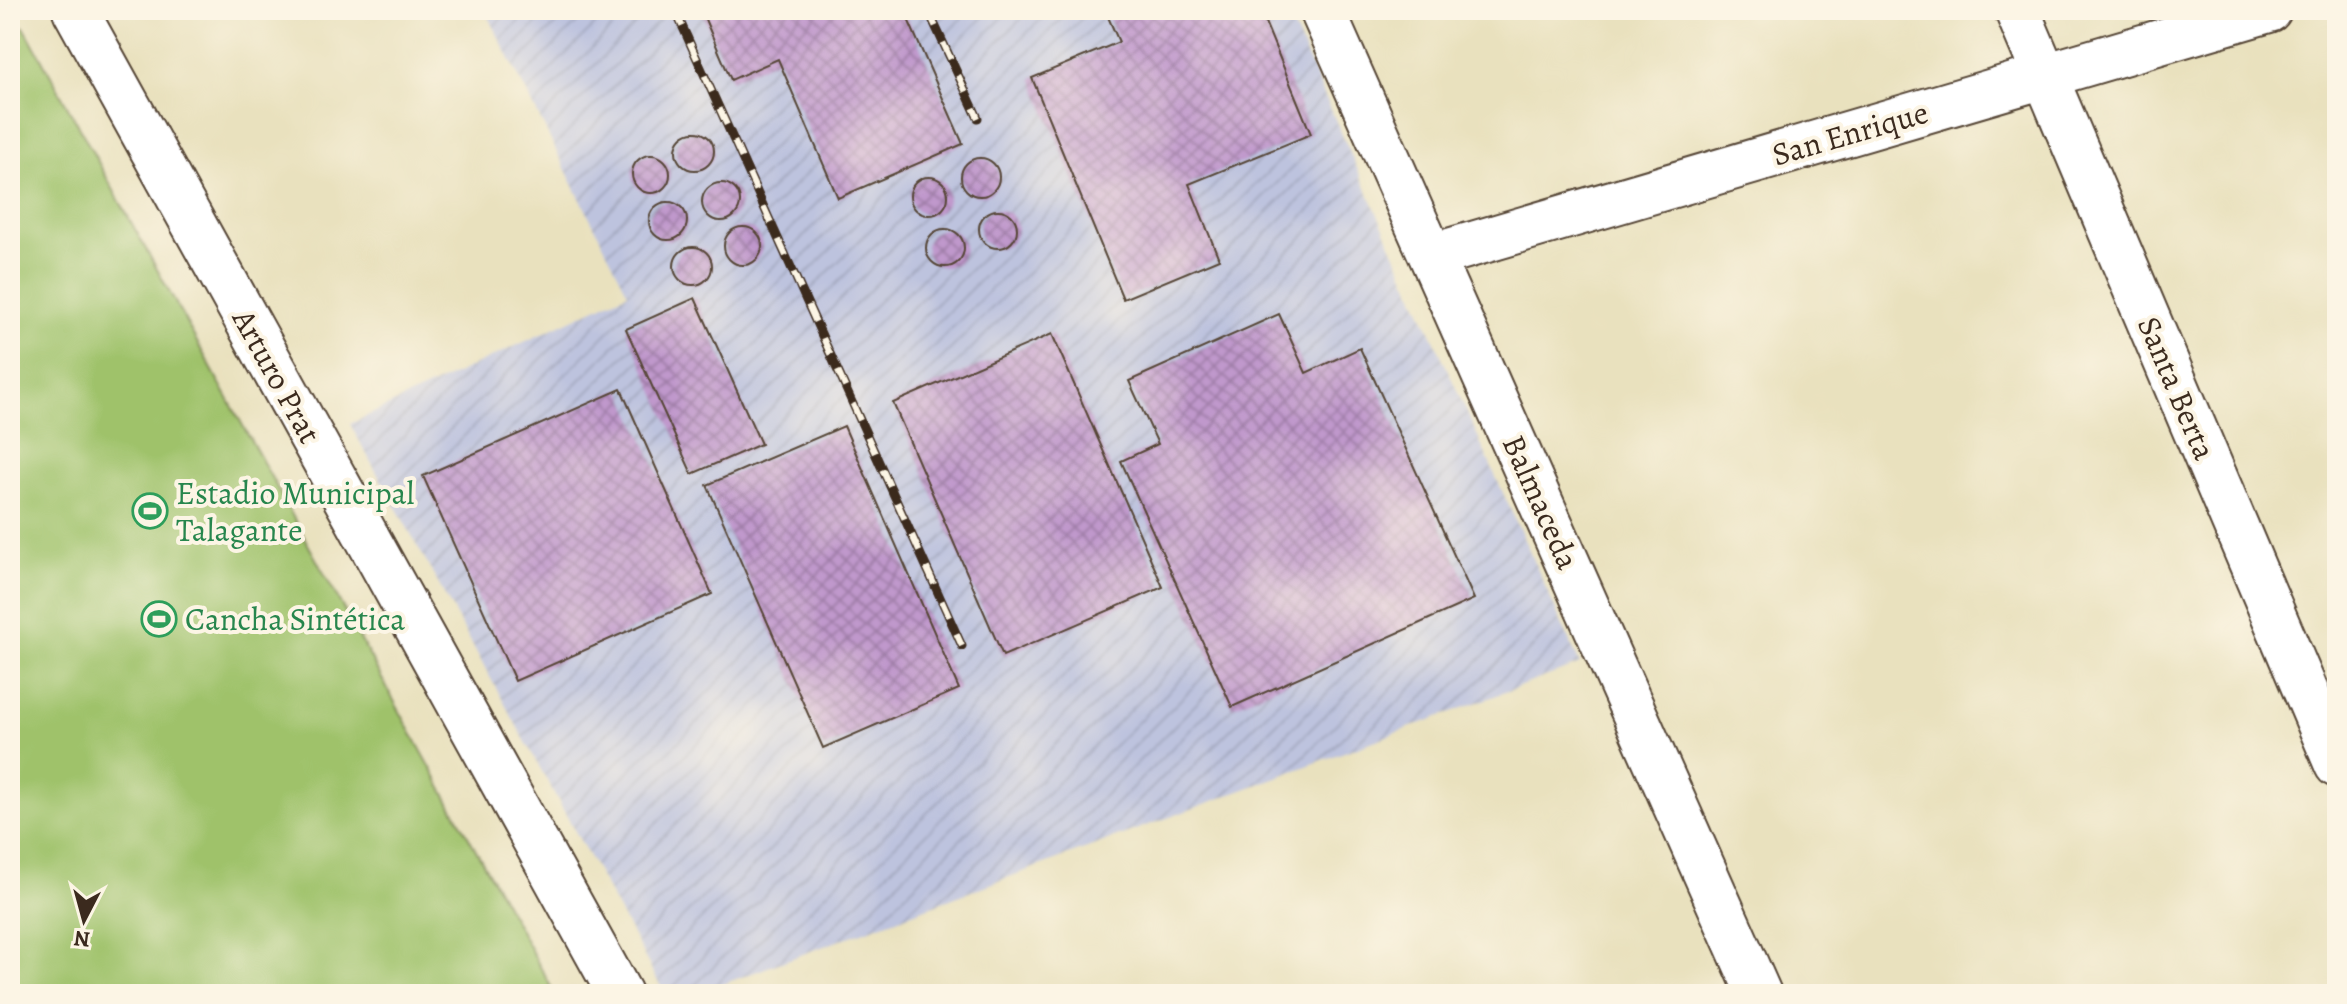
<svg xmlns="http://www.w3.org/2000/svg" width="2347" height="1004" font-family="Alegreya,serif">
<style>
.industrial{fill:url(#industrial-furrows)}
.grass{fill:#9fc26b;stroke:#6d7644;stroke-width:2}
.building{fill:url(#building-cross-hatch)}
.lines{fill:none;stroke-linecap:round;stroke-linejoin:round}
.minor-casing{stroke:#554536;stroke-width:48}
.minor{stroke:#fff;stroke-width:44}
.rail-casing{stroke:#3b2a1e;stroke-width:9}
.rail{stroke:#fcf5e5;stroke-width:6;stroke-dasharray:18;stroke-linecap:butt}
.labels{text-anchor:middle;dominant-baseline:central;stroke-width:8;stroke-linejoin:round;paint-order:stroke}
.street-label{font-size:32px;fill:#3b2a1e;stroke:#fcf5e5}
.leisure-label{font-size:32px;fill:#27864d;stroke:#fcf5e5;text-anchor:start}
</style>
<defs>
<pattern id="industrial-furrows" width="10" height="10" patternUnits="userSpaceOnUse" patternTransform="scale(2)"><rect width="10" height="10" fill="#bdc3de"/><path d="M-1 1l2-2M0 10L10 0M9 11l2-2" fill="none" stroke="#a3a8be"/></pattern>
<pattern id="building-cross-hatch" width="8" height="8" patternUnits="userSpaceOnUse" patternTransform="scale(2)"><rect width="8" height="8" fill="#c098cc"/><path d="M0 0l8 8M0 8l8-8" fill="none" stroke="#9d7ca5"/></pattern>
</defs>
<rect width="100%" height="100%" fill="#fcf5e5"/>
<filter id="ink" filterUnits="userSpaceOnUse"><feTurbulence type="fractalNoise" baseFrequency=".0125" numOctaves="2"/><feDisplacementMap in="SourceGraphic" scale="16" xChannelSelector="R" yChannelSelector="G"/><feConvolveMatrix kernelMatrix="1 2 1 2 8 2 1 2 1" color-interpolation-filters="sRGB"/></filter>
<filter id="wash" filterUnits="userSpaceOnUse"><feTurbulence type="fractalNoise" baseFrequency=".006" numOctaves="4" result="noise"/><feDisplacementMap in="SourceGraphic" scale="32" xChannelSelector="R" yChannelSelector="G"/><feGaussianBlur stdDeviation="1.8" result="paint"/><feColorMatrix in="noise" values="0 0 0 0 0 0 0 0 0 0 0 0 0 0 0 0 0 1.4 0 .05"/><feComposite in="paint" operator="in"/></filter>
<g filter="url(#wash)">
<rect width="100%" height="100%" fill="#e9e1be"/>
<path class="industrial" d="M 485,10 L 1286,10 L 1580,664 L 696,994 L 665,994 L 350,424 L 628,293 Z"/>
<path class="grass" d="M 10,25 L 24,27 L 555,994 L 10,994 Z"/>
<g id="blocks">
<g class="building">
<path d="M 701,10 L 904,10 L 963,144 L 838,198 L 778,59 L 731,80 Z"/>
<path d="M 1105,10 L 1260,10 L 1311,134 L 1189,184 L 1219,259 L 1123,299 L 1032,78 L 1119,42 Z"/>
<circle cx="695" cy="151" r="19"/>
<circle cx="651" cy="174" r="19"/>
<circle cx="980" cy="177" r="19"/>
<circle cx="929" cy="196" r="19"/>
<circle cx="721" cy="202" r="19"/>
<circle cx="668" cy="221" r="19"/>
<circle cx="998" cy="229" r="19"/>
<circle cx="743" cy="246" r="19"/>
<circle cx="945" cy="248" r="19"/>
<circle cx="693" cy="266" r="19"/>
<path d="M 695,298 L 761,444 L 692,474 L 626,329 Z"/>
<path d="M 1279,314 L 1306,373 L 1360,348 L 1474,599 L 1232,707 L 1121,461 L 1158,444 L 1129,381 Z"/>
<path d="M 1052,334 L 1163,587 L 1003,656 L 893,403 Z"/>
<path d="M 621,389 L 712,594 L 515,681 L 423,476 Z"/>
<path d="M 844,426 L 959,689 L 823,748 L 707,485 Z"/>
</g>
</g>
</g>
<g filter="url(#ink)">
<use href="#blocks" fill-opacity="0" stroke="#554536" stroke-width="2"/>
<g class="lines">
<defs>
<g id="minor">
<path d="M 75,10 L 620,994"/>
<path d="M 1322,10 L 1759,994"/>
<path d="M 2017,10 L 2337,765"/>
<path d="M 1432,256 L 2269,10"/>
</g>
</defs>
<use href="#minor" class="minor-casing"/>
<use href="#minor" class="minor"/>
<defs>
<g id="rail">
<path d="M 675,10 L 962,646"/>
<path d="M 928,10 L 978,118"/>
</g>
</defs>
<use href="#rail" class="rail-casing"/>
<use href="#rail" class="rail"/>
</g>
</g>
<defs>
<symbol id="stadium-ring" viewBox="-11 -11 22 22"><circle r="9.5" fill="#fcf5e5" stroke="#2e9e5b" stroke-width="1.5"/><path d="M0-5a6.5 5 0 1 0 0 10a6.5 5 0 1 0 0-10ZM-3.5-1.8h7v3.6h-7Z" fill="#2e9e5b"/></symbol>
</defs>
<g fill-rule="evenodd">
<use href="#stadium-ring" x="130" y="491" width="40" height="40"/>
<use href="#stadium-ring" x="139" y="599" width="40" height="40"/>
</g>
<g class="labels">
<g class="street-label">
<text transform="translate(1850 133) rotate(-16)">San Enrique</text>
<text transform="translate(277 376) rotate(61)">Arturo Prat</text>
<text transform="translate(2177 388) rotate(67)">Santa Berta</text>
<text transform="translate(1541 502) rotate(66)">Balmaceda</text>
</g>
<g class="leisure-label">
<text x="176" y="493">Estadio Municipal<tspan x="176" dy="37">Talagante</tspan></text>
<text x="185" y="619">Cancha Sintética</text>
</g>
</g>
<rect width="2347" height="1004" fill="none" stroke="#fcf5e5" stroke-width="40"/>
<g transform="translate(84 920) rotate(186)" stroke="#fcf5e5" stroke-width="6" paint-order="stroke">
<path d="M0-6L14 30L0 20L-14 30Z" fill="#3b2a1e"/>
<text y="-12" font-size="22" font-weight="bold" text-anchor="middle" fill="#3b2a1e">N</text>
</g>
</svg>
